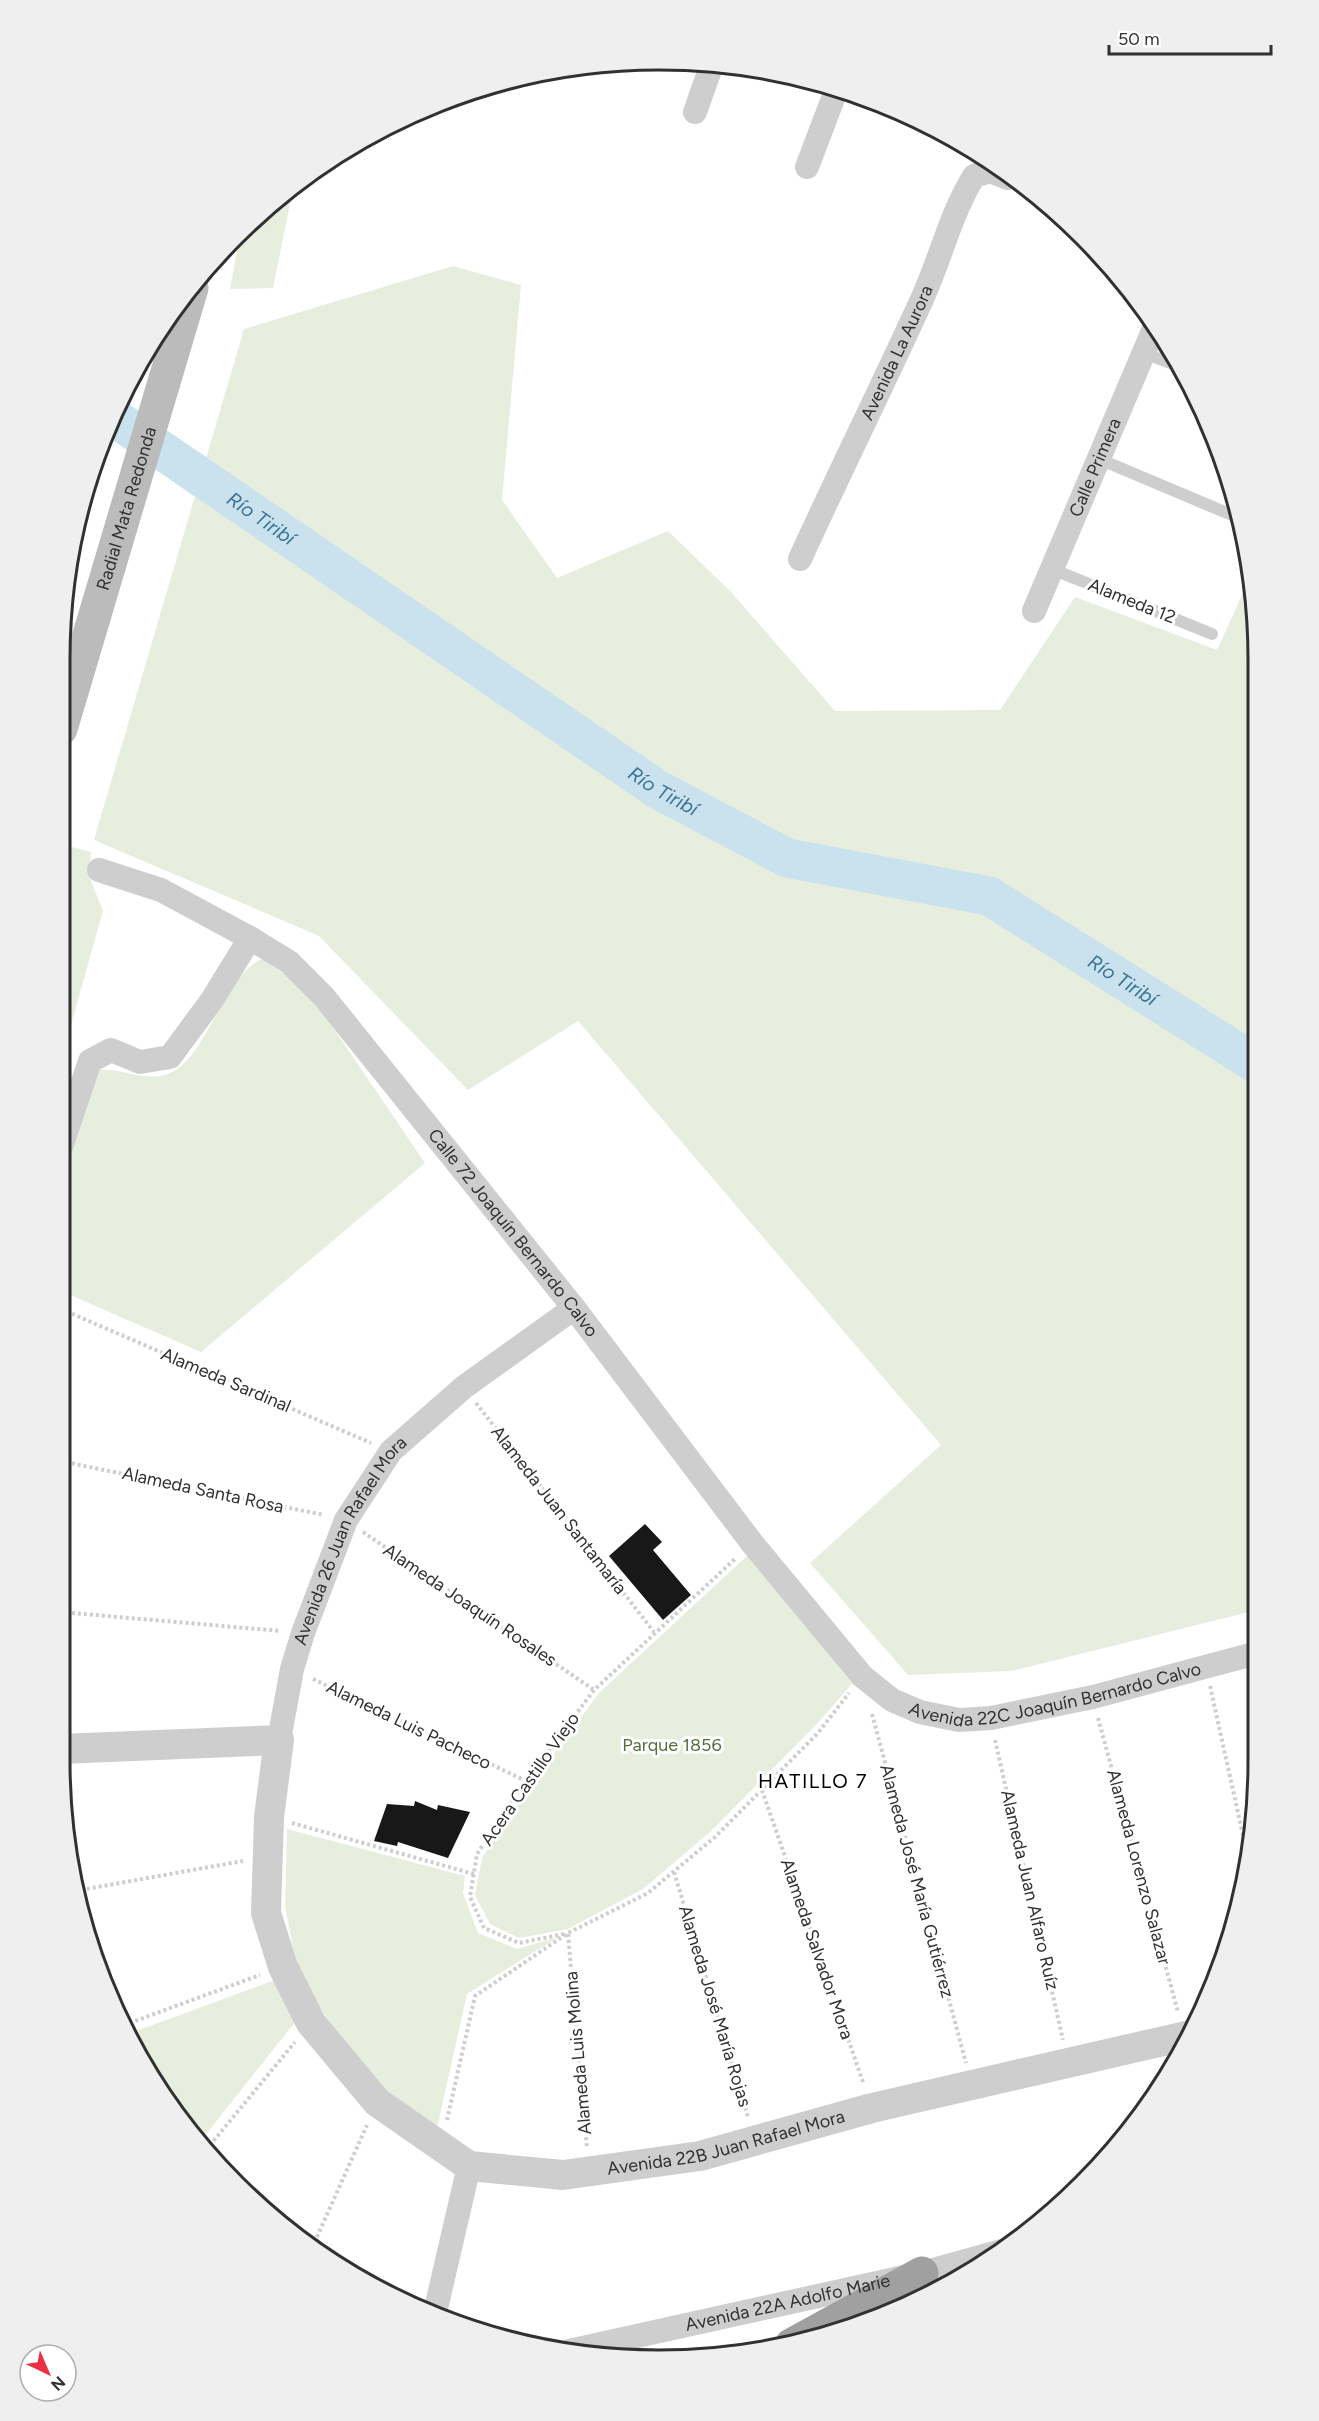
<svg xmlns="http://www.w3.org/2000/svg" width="1319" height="2421" font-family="Figtree,sans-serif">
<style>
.green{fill:#e7eede}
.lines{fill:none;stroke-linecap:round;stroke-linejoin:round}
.river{stroke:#cae1ee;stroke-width:39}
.building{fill:#181818}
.path{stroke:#cecece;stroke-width:4;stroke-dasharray:3 3;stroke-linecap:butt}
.service{stroke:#cecece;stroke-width:12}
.minor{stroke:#cecece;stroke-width:24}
.tertiary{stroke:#cecece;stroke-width:30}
.secondary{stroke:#bbb;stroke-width:33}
.trunk{stroke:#a0a0a0;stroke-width:33}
.labels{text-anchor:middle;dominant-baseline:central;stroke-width:6;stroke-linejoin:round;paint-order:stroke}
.street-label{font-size:18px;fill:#313131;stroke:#fff}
.park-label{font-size:18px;fill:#556e3c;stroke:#fff}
.water-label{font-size:20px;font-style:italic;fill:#3b7696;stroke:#fff}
.neighbourhood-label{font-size:20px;letter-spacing:1.5px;fill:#000;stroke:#fff}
.rim{fill:none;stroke:#313131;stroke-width:3}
</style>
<rect width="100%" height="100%" fill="#fff"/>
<g class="green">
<path d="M 294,184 L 273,288 L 230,289 L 240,235 Z"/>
<path d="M 453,266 L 521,285 L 502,500 L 557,578 L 668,531 L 730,591 L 835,711 L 1000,710 L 1075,597 L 1217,650 L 1252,573 L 1254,582 L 1257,1610 L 1012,1671 L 908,1675 L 810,1563 L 941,1445 L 578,1021 L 468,1090 L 319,936 L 94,840 L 244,329 Z"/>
<path d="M 62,619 L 74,623 L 61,661 L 61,621 Z"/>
<path d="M 61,844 L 91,852 L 89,876 L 103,911 L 61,1060 Z"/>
<path d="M 262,959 L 290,978 L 323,1013 L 425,1163 L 201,1352 L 61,1291 L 61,1180 L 90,1080 L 100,1070 C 122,1068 142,1081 164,1075 C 207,1065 219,978 262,959 Z"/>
<path d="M 749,1554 L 852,1684 L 813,1728 L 710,1832 L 643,1889 L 568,1929 L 519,1938 L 490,1924 L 475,1895 L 482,1858 L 531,1785 L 599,1693 Z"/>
<path d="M 287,1829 L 465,1876 L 463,1893 L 478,1933 L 517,1949 L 558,1937 L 467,1994 L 437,2128 L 391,2096 L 356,2059 L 318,2006 L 295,1958 L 285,1906 Z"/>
<path d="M 278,1979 L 296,2021 L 199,2143 C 170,2111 146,2073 128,2034 Z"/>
</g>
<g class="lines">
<path class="river" id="s1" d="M 116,419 L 657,789 L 787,858 L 989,896 L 1255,1063"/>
</g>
<g class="building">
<path d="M 645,1524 L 662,1542 L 653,1550 L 691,1595 L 663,1620 L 609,1556 Z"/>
<path d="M 415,1801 L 437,1810 L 438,1805 L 470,1812 L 448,1858 L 398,1842 L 397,1846 L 374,1841 L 387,1804 L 414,1806 Z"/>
</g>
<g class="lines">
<g class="path">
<path d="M 61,1309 L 371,1443"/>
<path d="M 476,1403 L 654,1632"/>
<path d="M 60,1461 L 324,1515"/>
<path d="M 363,1532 L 594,1690"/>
<path d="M 60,1612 L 281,1631"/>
<path d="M 313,1679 L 526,1781"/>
<path d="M 1210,1686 L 1248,1858"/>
<path d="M 872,1714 L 966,2063"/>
<path d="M 1098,1718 L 1178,2012"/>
<path d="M 995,1740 L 1063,2040"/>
<path d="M 762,1790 L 864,2085"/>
<path d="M 292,1823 L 474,1874"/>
<path d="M 674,1872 L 748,2117"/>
<path d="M 75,1891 L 243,1861"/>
<path d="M 564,1934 L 519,1943 L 484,1928 L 470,1897 L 477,1854 L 526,1781 L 594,1690 L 736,1558"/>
<path d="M 568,1934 L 587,2148"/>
<path d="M 124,2025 L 260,1975"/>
<path d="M 447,2120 L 475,1996 L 568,1933 L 648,1893 L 715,1837 L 818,1733 L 849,1693"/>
<path d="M 206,2150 L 295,2042"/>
<path d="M 312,2248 L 367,2125"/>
</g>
<g class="service">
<path d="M 1144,353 L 1178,366"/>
<path d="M 1099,459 L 1239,518"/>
<path d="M 1052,569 L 1212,634"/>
</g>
<g class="minor">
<path d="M 695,112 L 712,64"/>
<path d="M 807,167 L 837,88"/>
<path id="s2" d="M 800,559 C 840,471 883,385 923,297 C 941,257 951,213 974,176 L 990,171 L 1008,178"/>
<path id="s3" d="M 1034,611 L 1156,324"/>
<path id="s4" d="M 99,870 L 161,890 L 250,938 L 289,962 L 324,997 L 574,1308 L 752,1543 L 862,1676 L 892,1700 L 920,1712 L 959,1720 L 991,1718 L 1093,1697 L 1257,1653"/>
<path d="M 61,1147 L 90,1061 L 111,1050 L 140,1062 L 170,1057 L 212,1000 L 250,938"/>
<path id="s5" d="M 279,1740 L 292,1669 L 303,1633 L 346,1520 L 391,1451 L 464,1387 L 574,1308"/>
<path d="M 434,2317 L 469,2166"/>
<path id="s6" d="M 569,2351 L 922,2273 L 1005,2250"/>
</g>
<path class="tertiary" id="s7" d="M 60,1749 L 279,1740 L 269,1817 L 266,1913 L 283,1967 L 311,2023 L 377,2102 L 469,2166 L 563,2175 L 700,2156 L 872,2108 L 1190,2035"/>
<path class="secondary" id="s8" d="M 61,729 L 192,288"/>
<path class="trunk" d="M 791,2345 L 922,2273"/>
</g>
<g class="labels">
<g class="street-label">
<text stroke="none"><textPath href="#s2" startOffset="228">Avenida La Aurora</textPath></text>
<text stroke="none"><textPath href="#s3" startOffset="156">Calle Primera</textPath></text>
<text stroke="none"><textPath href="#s8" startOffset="230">Radial Mata Redonda</textPath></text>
<text transform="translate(1132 601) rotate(22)">Alameda 12</text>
<text stroke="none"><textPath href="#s4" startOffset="564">Calle 72 Joaquín Bernardo Calvo</textPath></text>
<text transform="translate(226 1380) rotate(23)">Alameda Sardinal</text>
<text transform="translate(203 1490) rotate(12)">Alameda Santa Rosa</text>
<text transform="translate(559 1510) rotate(52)">Alameda Juan Santamaría</text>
<text stroke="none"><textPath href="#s5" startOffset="214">Avenida 26 Juan Rafael Mora</textPath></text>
<text transform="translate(470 1605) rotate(34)">Alameda Joaquín Rosales</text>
<text stroke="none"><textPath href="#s4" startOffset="1335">Avenida 22C Joaquín Bernardo Calvo</textPath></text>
<text transform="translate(409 1725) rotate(26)">Alameda Luis Pacheco</text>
<text transform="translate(530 1779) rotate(-55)">Acera Castillo Viejo</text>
<text transform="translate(1139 1867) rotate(75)">Alameda Lorenzo Salazar</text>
<text transform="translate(917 1881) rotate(75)">Alameda José María Gutiérrez</text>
<text transform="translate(1030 1890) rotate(77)">Alameda Juan Alfaro Ruíz</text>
<text transform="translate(817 1949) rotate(71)">Alameda Salvador Mora</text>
<text transform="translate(715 2006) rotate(73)">Alameda José María Rojas</text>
<text transform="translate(578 2053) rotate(-95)">Alameda Luis Molina</text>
<text stroke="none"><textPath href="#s7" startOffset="988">Avenida 22B Juan Rafael Mora</textPath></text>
<text stroke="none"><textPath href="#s6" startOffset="224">Avenida 22A Adolfo Marie</textPath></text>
</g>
<g class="park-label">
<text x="672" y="1745">Parque 1856</text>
</g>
<g class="water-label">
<text stroke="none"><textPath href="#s1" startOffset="176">Río Tiribí</textPath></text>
<text stroke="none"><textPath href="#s1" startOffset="662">Río Tiribí</textPath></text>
<text stroke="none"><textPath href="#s1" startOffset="1166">Río Tiribí</textPath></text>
</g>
<g class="neighbourhood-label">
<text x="813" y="1781">HATILLO 7</text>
</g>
</g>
<path d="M0 0H1319V2421H0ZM659 70H659A589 589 0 0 1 1248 659V1761A589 589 0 0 1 659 2350H659A589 589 0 0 1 70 1761V659A589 589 0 0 1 659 70Z" fill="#efefef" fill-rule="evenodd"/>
<path class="rim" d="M659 70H659A589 589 0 0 1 1248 659V1761A589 589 0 0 1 659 2350H659A589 589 0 0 1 70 1761V659A589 589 0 0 1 659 70Z"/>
<g transform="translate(48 2373) rotate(136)"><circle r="28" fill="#ffffff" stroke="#adadad" stroke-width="1.5"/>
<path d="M0-4.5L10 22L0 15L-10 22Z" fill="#eb3043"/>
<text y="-9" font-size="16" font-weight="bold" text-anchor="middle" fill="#313131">N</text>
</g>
<path d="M1109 45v9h162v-9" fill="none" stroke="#313131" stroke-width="3"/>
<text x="1118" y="45" font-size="18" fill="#313131" stroke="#ffffff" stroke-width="4.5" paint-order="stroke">50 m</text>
</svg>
